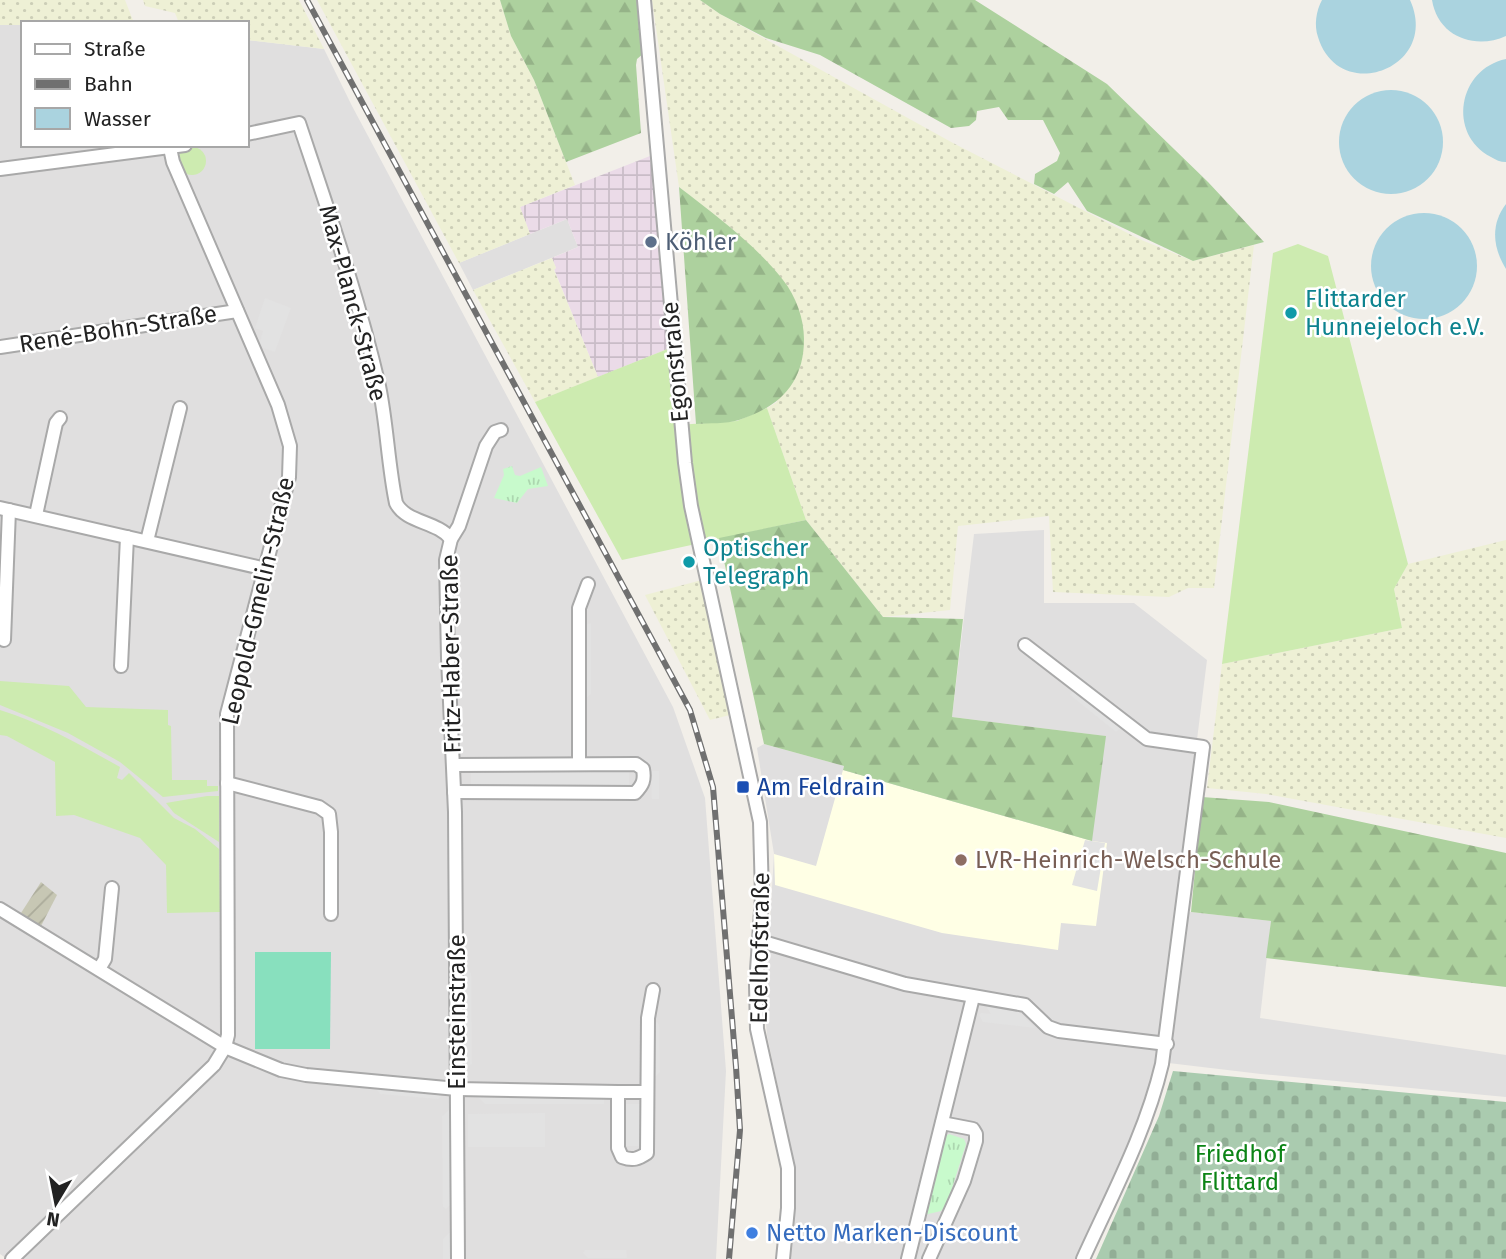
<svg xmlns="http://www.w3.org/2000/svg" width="1506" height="1259" font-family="'Fira Sans',sans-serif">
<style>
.residential{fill:#e0dfdf}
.industrial{fill:url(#industrial-grid)}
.education{fill:#ffffe5}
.construction{fill:url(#construction-furrows)}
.farmland{fill:url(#farmland-dots)}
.grass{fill:#cdebb0}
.forest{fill:url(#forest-firs)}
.cemetery{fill:url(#cemetery-stones)}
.park{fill:url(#park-tufts)}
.pitch{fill:#88e0be}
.parking{fill:#e2e2e2}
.water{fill:#aad3df}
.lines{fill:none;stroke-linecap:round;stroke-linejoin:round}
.minor-casing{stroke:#a9a9a9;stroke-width:16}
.minor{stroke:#fff;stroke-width:12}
.rail-casing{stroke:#707070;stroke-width:6}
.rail{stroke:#fff;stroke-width:3.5;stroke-dasharray:10;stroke-linecap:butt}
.service-dot{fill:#5c6f8a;stroke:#fff;stroke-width:2.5}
.culture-dot{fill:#0f9aa8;stroke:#fff;stroke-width:2.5}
.transit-dot{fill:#1a4fb4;stroke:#fff;stroke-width:2.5}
.education-dot{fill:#8d6e63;stroke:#fff;stroke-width:2.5}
.shop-dot{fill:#3f7fe0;stroke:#fff;stroke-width:2.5}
.labels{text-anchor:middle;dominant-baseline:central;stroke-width:5;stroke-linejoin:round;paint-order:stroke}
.service-label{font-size:24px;fill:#4e5e75;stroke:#fff;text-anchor:start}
.culture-label{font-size:24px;fill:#0d838f;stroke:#fff;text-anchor:start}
.street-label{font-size:24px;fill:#222;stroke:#fff}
.transit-label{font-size:24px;fill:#164399;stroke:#fff;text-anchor:start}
.education-label{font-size:24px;fill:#785e54;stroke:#fff;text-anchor:start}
.park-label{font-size:24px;fill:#0c8416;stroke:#fff}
.shop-label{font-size:24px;fill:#366cbe;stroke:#fff;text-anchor:start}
</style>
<defs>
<pattern id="industrial-grid" width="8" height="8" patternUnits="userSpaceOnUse" patternTransform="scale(1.75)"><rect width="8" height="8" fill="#ebdbe8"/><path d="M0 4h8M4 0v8" fill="none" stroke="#c9bcc7"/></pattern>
<pattern id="construction-furrows" width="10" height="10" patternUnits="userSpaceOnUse" patternTransform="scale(1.75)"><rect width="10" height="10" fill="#c7c7b4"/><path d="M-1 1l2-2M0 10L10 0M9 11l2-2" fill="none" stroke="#abab9a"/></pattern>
<pattern id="farmland-dots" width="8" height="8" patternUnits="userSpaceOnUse" patternTransform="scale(1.75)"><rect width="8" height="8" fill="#eef0d5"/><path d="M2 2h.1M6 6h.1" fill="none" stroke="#ccceb7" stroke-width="1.8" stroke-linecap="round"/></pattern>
<pattern id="forest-firs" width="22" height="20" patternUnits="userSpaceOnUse" patternTransform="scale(1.75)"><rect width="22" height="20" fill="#add19e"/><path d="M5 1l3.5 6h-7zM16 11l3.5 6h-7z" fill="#95b388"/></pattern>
<pattern id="cemetery-stones" width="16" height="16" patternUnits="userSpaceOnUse" patternTransform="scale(1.75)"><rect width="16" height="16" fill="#aacbaf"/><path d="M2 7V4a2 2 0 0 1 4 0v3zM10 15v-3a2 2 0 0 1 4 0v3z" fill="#92ae96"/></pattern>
<pattern id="park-tufts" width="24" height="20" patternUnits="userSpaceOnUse" patternTransform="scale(1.75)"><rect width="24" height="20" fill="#c8facc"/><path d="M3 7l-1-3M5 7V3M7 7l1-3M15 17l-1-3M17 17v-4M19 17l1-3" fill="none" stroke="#acd6af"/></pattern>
</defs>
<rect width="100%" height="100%" fill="#f2efe9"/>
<g class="residential">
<path d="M 0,25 L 23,25 L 23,145 L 247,145 L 247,40 L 324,49 L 352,106 L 673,707 L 705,798 L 726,1071 L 716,1259 L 7,1259 L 0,1254 Z"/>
<path d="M 567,219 L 578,247 L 473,290 L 459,263 Z"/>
<path d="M 1044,530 L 1044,603 L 1134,603 L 1207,660 L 1175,915 L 1191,912 L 1271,921 L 1260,1018 L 1506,1055 L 1506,1097 L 1261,1074 L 1160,1062 L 1147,1105 L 1077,1259 L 791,1259 L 793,1161 L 767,1035 L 763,988 L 768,956 L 774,854 L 757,748 L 764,744 L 844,766 L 843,769 L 1105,736 L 952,717 L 974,534 Z"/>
</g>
<path class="industrial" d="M 650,156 L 670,348 L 598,377 L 554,269 L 556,268 L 552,258 L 578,247 L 567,219 L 530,234 L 520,207 Z"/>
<path class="education" d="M 843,770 L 1092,841 L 1107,843 L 1096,926 L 1061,923 L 1058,950 L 942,933 L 775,885 L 774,854 L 816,866 Z"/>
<path class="construction" d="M 41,882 L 57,895 L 41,926 L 21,913 Z"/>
<g class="farmland">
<path d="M 0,0 L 125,0 L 134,23 L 23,23 L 23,25 L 0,25 Z"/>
<path d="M 143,0 L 299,0 L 324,49 L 247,40 L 247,23 L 179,23 L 175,13 L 145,6 Z"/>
<path d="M 317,0 L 500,0 L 511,36 L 534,80 L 575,185 L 520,207 L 530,234 L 459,263 Z"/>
<path d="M 652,0 L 700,0 L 720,14 L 953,143 L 1139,239 L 1193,261 L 1254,245 L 1214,588 L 1188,588 L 1169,597 L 1053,592 L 1049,516 L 958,526 L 950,610 L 883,617 L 806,520 L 767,408 L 777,402 L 736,232 L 679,187 Z"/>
<path d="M 552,258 L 556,268 L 554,270 L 598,377 L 535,402 L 473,290 Z"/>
<path d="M 1506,540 L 1506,838 L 1266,794 L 1207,788 L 1222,664 L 1402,628 L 1394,589 L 1408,564 Z"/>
<path d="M 702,580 L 734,714 L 710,720 L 645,595 Z"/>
</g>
<g class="grass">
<circle cx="192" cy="161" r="14"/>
<path d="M 1298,244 L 1328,256 L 1408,564 L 1394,589 L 1402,628 L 1222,664 L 1273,253 Z"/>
<path d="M 670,348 L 677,425 L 737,421 L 767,408 L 806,520 L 622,560 L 535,402 Z"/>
<path d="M 0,681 L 69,686 L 86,707 L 168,710 L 168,725 L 171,726 L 172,780 L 207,780 L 207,786 L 218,786 L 218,791 L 163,797 L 120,762 L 68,733 L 0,705 Z"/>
<path d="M 0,710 C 42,723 81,745 120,767 L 117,778 L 122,780 L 129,773 L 174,818 L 195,829 L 219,849 L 220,912 L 167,913 L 166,865 L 140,838 L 74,815 L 56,816 L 55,762 L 7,736 L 0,735 Z"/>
<path d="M 207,796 L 219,796 L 219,842 L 174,813 L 166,803 Z"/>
</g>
<g class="forest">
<path d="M 500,0 L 639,0 L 644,53 L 637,59 L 636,65 L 641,133 L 566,162 L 534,80 L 511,36 Z"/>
<path d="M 700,0 L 975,0 L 1107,84 L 1208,182 L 1264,242 L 1193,261 L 1087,211 L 1068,182 L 1054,194 L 1034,184 L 1035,174 L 1057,161 L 1060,153 L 1043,120 L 1008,120 L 999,107 L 977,111 L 976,120 L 969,126 L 951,128 L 820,55 L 766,38 L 720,14 Z"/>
<path d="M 679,187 C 715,215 754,243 783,280 C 796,296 804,319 804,339 C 804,384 779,407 739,420 C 726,424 709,423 696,424 Z"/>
<path d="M 806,520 L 883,617 L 963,619 L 952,717 L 1106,736 L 1092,841 L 843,770 L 844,766 L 764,744 L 719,538 Z"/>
<path d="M 1202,797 L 1269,802 L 1506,853 L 1506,987 L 1266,958 L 1271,921 L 1191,912 Z"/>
</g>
<path class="cemetery" d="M 1173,1071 L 1506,1102 L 1506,1259 L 1096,1259 L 1159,1116 Z"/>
<g class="park">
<path d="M 512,466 L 515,475 L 520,476 L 541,467 L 548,486 L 528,489 L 517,503 L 494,498 L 504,475 L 503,469 Z"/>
<path d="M 949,1134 L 964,1139 L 966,1144 L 947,1204 L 941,1211 L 924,1215 L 946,1136 Z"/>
</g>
<path class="pitch" d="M 255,952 L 331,952 L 330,1049 L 255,1049 Z"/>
<g class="parking">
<path d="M 265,298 L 291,308 L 275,352 L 263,348 L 260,342 L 263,331 L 255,328 Z"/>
<path d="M 591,623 L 591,694 L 583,701 L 582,626 Z"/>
<path d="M 1075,689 L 1124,726 L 1116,732 L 1070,695 Z"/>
<path d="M 629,768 L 629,787 L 471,787 L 471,769 Z"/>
<path d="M 651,771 L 659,771 L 659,799 L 652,799 Z"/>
<path d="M 1085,840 L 1105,843 L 1097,891 L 1072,885 Z"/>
<path d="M 467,970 L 471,973 L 472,1064 L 463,1071 L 463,976 Z"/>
<path d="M 985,1005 L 1015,1008 L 1035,1028 L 983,1022 L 979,1015 L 981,1013 L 991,1014 Z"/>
<path d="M 657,1022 L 659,1025 L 660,1072 L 651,1081 L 650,1027 Z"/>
<path d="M 372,1085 L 437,1091 L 441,1097 L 438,1099 L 380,1094 Z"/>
<path d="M 477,1096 L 604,1096 L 604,1104 L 485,1104 Z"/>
<rect x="624" y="1104" width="18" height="42"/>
<path d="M 451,1108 L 452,1203 L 446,1209 L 443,1207 L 442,1116 Z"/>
<path d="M 545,1113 L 545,1147 L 468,1147 L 468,1114 Z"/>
<path d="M 940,1224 L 926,1259 L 918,1259 L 931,1225 Z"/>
<path d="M 452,1230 L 452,1259 L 443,1259 L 443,1239 Z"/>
<path d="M 585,1250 L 626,1250 L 627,1258 L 588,1258 L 583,1253 Z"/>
</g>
<g class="water">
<path d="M 1322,0 L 1410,0 C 1441,68 1339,106 1318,37 C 1314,25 1316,11 1322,0 Z"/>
<path d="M 1432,0 L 1506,0 L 1506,36 C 1475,50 1438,37 1432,0 Z"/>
<path d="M 1506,59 L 1506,162 C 1500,162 1496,160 1491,157 C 1447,134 1458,69 1506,59 Z"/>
<circle cx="1391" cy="142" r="52"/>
<path d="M 1506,204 L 1506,269 C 1493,248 1490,225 1506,204 Z"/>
<circle cx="1424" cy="266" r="53"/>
</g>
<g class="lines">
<defs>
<g id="minor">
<path d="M 644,0 L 685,463 L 691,506 L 760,822 L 762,896 L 756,985 L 757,1029 L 788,1168 L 788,1208 L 783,1259"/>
<path d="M 247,134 L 299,123 C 328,210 358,296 379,386 C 387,424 388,465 396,503 C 406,523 437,521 451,539"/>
<path d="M 0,169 L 185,145"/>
<path d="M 0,347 L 237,311"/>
<path d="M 0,508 L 266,569"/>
<path d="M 36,515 L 56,423 L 60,418"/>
<path d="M 147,541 L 180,408"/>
<path d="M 4,640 L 9,510"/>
<path d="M 1025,645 L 1147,739 L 1203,747 L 1162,1064 C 1146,1132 1112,1195 1083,1259"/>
<path d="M 121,666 L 127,537"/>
<path d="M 579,764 L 579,608 L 588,584"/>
<path d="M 453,765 L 636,764 L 643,769 C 645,780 643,785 635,793 L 454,792"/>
<path d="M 227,783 L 319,807 L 329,814 L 331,832 L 331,914"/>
<path d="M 0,909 L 225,1047 L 281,1070 L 306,1075 L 457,1089 L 618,1092"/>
<path d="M 760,941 L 905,984 L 1025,1005 L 1048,1027 L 1059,1031 L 1167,1044"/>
<path d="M 99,969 L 105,959 L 112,888"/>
<path d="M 646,1092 L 618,1092 L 618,1148 L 622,1157 C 633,1161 638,1159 647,1153 L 648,1018 L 653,990"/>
<path d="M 12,1259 L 214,1065 L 225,1047 L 228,1035 L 227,714 L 289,477 L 290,446 L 278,405 L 173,162 L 170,148"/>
<path d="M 458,1259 L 455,812 L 448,658 L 446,560 L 451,539 L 459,526 L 486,446 L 495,432 L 501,430"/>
<path d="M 908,1259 L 973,997"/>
<path d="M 929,1259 L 964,1181 L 976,1141 L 976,1134 L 973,1129 L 942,1123"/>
</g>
</defs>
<use href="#minor" class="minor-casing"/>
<use href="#minor" class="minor"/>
<defs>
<path id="rail" d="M 307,0 L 690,710 L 713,787 L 736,1067 L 740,1130 L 729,1259"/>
</defs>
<use href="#rail" class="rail-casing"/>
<use href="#rail" class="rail"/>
</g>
<circle class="service-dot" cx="651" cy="242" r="7"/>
<g class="culture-dot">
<circle cx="1291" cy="313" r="7"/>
<circle cx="689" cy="562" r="7"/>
</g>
<rect class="transit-dot" x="736" y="780" width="14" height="14" rx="3.5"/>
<circle class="education-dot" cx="961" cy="860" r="7"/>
<circle class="shop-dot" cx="752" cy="1233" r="7"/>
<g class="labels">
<g class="service-label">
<text x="665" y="242">Köhler</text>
</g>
<g class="culture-label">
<text x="1305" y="299">Flittarder<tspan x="1305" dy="28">Hunnejeloch e.V.</tspan></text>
<text x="703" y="548">Optischer<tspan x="703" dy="28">Telegraph</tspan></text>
</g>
<g class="street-label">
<text transform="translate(353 303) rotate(75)">Max-Planck-Straße</text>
<text transform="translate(118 329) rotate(-9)">René-Bohn-Straße</text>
<text transform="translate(675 362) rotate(-95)">Egonstraße</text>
<text transform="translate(258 601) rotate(-77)">Leopold-Gmelin-Straße</text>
<text transform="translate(451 654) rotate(-91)">Fritz-Haber-Straße</text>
<text transform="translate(760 948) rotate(-89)">Edelhofstraße</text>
<text transform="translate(457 1012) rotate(-90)">Einsteinstraße</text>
</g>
<g class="transit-label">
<text x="757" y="787">Am Feldrain</text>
</g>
<g class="education-label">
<text x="975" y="860">LVR-Heinrich-Welsch-Schule</text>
</g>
<g class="park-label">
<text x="1240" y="1154">Friedhof<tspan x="1240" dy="28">Flittard</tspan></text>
</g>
<g class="shop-label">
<text x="766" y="1233">Netto Marken-Discount</text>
</g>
</g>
<rect x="21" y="21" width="228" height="126" fill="#ffffff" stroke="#a7a7a7" stroke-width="2"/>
<rect x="35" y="44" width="35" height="10" fill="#ffffff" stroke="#a7a7a7" stroke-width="2"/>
<text x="84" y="56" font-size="21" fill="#222222">Straße</text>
<rect x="35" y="79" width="35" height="10" fill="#707070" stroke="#a7a7a7" stroke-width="2"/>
<text x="84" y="91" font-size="21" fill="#222222">Bahn</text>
<rect x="35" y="108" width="35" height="21" fill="#aad3df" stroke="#a7a7a7" stroke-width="2"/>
<text x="84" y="126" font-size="21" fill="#222222">Wasser</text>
<g transform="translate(56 1203) rotate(190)" stroke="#ffffff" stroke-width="5" paint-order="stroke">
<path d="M0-5L12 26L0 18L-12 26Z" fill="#222222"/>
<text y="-10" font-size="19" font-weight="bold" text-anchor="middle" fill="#222222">N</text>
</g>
</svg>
